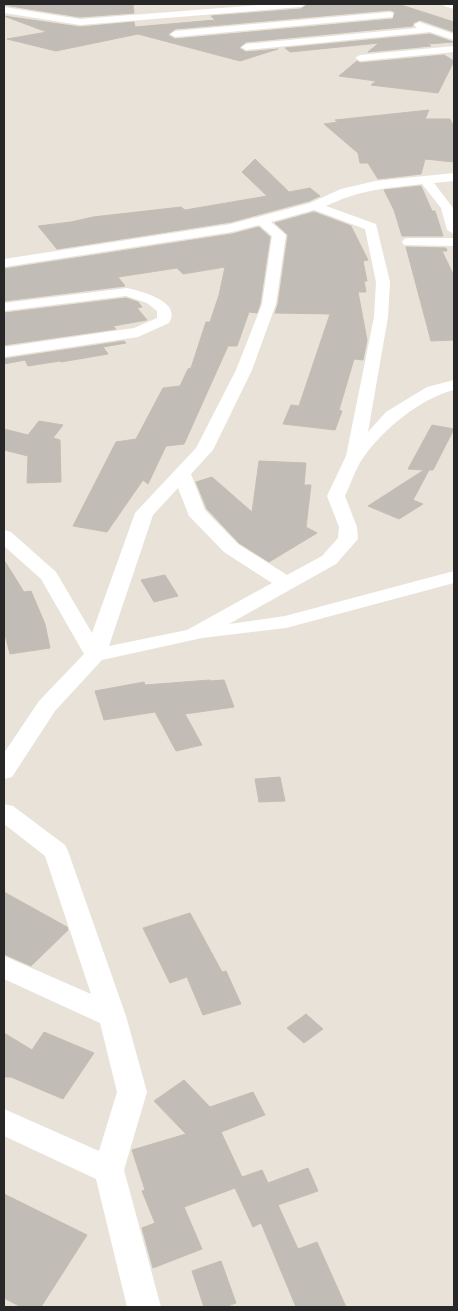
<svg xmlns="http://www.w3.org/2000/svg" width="458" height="1311" font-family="Ubuntu,sans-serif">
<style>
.building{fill:#c1bcb5;stroke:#c4bdb3;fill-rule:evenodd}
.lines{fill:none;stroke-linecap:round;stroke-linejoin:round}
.minor{fill:#fff;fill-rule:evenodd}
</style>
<rect width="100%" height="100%" fill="#e9e2d9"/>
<g class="building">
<path d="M 4,4 L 133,4 L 134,13 L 80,17 L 4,5 Z"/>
<path d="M 308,4 L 398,4 L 454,22 L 454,32 L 420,20 L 413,23 L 413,26 L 246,42 L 239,48 L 246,52 L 278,49 L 240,61 L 138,34 L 56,51 L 7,39 L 47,32 L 4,16 L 80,27 L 134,22 L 135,27 L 215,20 L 211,16 L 301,9 ZM 390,10 L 395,12 L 393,19 L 175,39 L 168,35 L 175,29 Z"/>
<path d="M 430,34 L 453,42 L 428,44 L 431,46 L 368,52 L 379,43 L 290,52 L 285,48 Z"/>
<path d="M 444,55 L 454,61 L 438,93 L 371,85 L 376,81 L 339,76 L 357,61 L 360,63 Z"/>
<path d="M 429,110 L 425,119 L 450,119 L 454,127 L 454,162 L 425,159 L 421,174 L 378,179 L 368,163 L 360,163 L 358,153 L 324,124 L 338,122 L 335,120 Z"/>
<path d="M 255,159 L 289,192 L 310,188 L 320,196 L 309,201 L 231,222 L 57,249 L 38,226 L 71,222 L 93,217 L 181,207 L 185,210 L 267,196 L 242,172 Z"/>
<path d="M 421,186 L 432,211 L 435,211 L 443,236 L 402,236 L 394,210 L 384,190 Z"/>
<path d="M 314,212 L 351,226 L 368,260 L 363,261 L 367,281 L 364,281 L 366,292 L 358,292 L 367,340 L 363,360 L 354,359 L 339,410 L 342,411 L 335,430 L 283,424 L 291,405 L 299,406 L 330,314 L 275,313 L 278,304 L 288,235 L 275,223 Z"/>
<path d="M 259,227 L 270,237 L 260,304 L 257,313 L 249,312 L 237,346 L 228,346 L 184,444 L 166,446 L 148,484 L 143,480 L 107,532 L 73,526 L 116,442 L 136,439 L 163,388 L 180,386 L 188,369 L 191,368 L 206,322 L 210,322 L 219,295 L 225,267 L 183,274 L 177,268 L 118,277 L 125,286 L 4,301 L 4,269 L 232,234 Z"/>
<path d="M 406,247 L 446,248 L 447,251 L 442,251 L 454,276 L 454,340 L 431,341 Z"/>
<path d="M 126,298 L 138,302 L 142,307 L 137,308 L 147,320 L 113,326 L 116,329 L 4,345 L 4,313 Z"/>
<path d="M 124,341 L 126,343 L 103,347 L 108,354 L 61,362 L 60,361 L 28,366 L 25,360 L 4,364 L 4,359 Z"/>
<path d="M 39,421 L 63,425 L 53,438 L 60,440 L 61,482 L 27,483 L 28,456 L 4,450 L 4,429 L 28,435 Z"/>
<path d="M 432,425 L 454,429 L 433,470 L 429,470 L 413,500 L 423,504 L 399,519 L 368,506 L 424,470 L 408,469 Z"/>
<path d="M 259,461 L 306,463 L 304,485 L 311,485 L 306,527 L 317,533 L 269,562 L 239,543 L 207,509 L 196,482 L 212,477 L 252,512 Z"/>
<path d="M 4,560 L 24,592 L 31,591 L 45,624 L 50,648 L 10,654 L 4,631 Z"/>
<path d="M 165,575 L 178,596 L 154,602 L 141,580 Z"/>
<path d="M 210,680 L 210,681 L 224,680 L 234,707 L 185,714 L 202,745 L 176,751 L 155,712 L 104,720 L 95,691 L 144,682 L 145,685 Z"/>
<path d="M 280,777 L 285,801 L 259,802 L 255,779 Z"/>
<path d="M 4,892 L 67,927 L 68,930 L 31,966 L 4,954 Z"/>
<path d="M 190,913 L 222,972 L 226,971 L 241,1004 L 203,1015 L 187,977 L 170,983 L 143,928 Z"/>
<path d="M 306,1014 L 323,1029 L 304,1043 L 287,1028 Z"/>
<path d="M 44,1032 L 94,1053 L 63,1099 L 11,1077 L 4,1077 L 4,1033 L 32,1050 Z"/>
<path d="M 184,1080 L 210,1107 L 253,1092 L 265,1115 L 221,1132 L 242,1177 L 262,1170 L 268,1183 L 308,1168 L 318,1191 L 278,1205 L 298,1249 L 317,1242 L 346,1307 L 296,1307 L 261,1223 L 253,1227 L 235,1188 L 184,1207 L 202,1249 L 153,1268 L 142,1228 L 155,1223 L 142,1191 L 145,1190 L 132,1150 L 186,1134 L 154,1101 Z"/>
<path d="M 4,1194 L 87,1235 L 41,1307 L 21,1307 L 4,1298 Z"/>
<path d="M 221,1261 L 236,1303 L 225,1307 L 204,1307 L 192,1271 Z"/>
</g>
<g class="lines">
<g class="minor">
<path d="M 271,4 L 306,4 L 301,7 L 80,25 L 4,13 L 4,7 L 80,19 Z"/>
<path d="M 442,4 L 454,4 L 454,9 L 444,6 Z"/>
<path d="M 390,12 L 393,13 L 393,17 L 175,37 L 170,34 L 175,31 Z"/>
<path d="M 419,22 L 454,34 L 454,40 L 430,32 L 246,50 L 241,47 L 246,44 L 417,28 L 414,25 Z"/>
<path d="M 454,46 L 454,52 L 360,61 L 355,58 L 360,55 Z"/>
<path d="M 454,173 L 454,181 L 434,183 L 453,208 L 454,234 L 447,230 L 441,208 L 422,184 C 385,188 360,190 326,206 L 376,224 L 390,282 L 388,317 L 368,432 L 386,412 L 427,387 L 454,380 L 454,390 C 421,398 383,429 363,458 C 355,469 351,484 345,496 L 357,527 L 358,539 L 336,564 L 229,624 L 285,616 L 454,571 L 454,583 L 286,628 L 202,638 L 102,660 L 55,711 L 12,777 L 4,779 L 4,753 L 39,701 L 84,654 L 41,579 L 4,546 L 4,530 L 11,532 L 56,572 L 92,633 L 135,513 L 196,448 L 236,370 L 262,304 L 272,236 L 259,225 L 232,232 L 4,267 L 4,259 L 231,224 L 310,203 L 341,189 L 375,181 ZM 314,210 L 365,229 L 376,282 L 374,317 L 346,456 L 327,496 L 339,527 L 338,538 L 322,556 L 287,575 L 238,544 L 205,510 L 191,474 L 213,450 L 252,370 L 276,304 L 286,235 L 271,222 ZM 178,488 L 189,516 L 224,552 L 272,583 L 187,630 L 109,646 L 153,515 Z"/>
<path d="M 409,238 L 454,238 L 454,246 L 404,245 L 402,242 L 404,239 Z"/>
<path d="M 127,288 C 141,291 183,302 169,323 L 138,337 L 4,357 L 4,347 L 134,328 L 157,318 L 157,311 L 147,303 L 126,296 L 4,311 L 4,303 Z"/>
<path d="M 4,804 L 13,806 L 65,845 L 68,851 L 126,1016 L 147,1092 L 124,1170 L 161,1307 L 127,1307 L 96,1179 L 4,1136 L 4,1109 L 99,1151 L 117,1092 L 100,1023 L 4,979 L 4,956 L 91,994 L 45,856 L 4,824 Z"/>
</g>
</g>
<rect width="458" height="1311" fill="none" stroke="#272727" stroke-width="10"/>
</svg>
